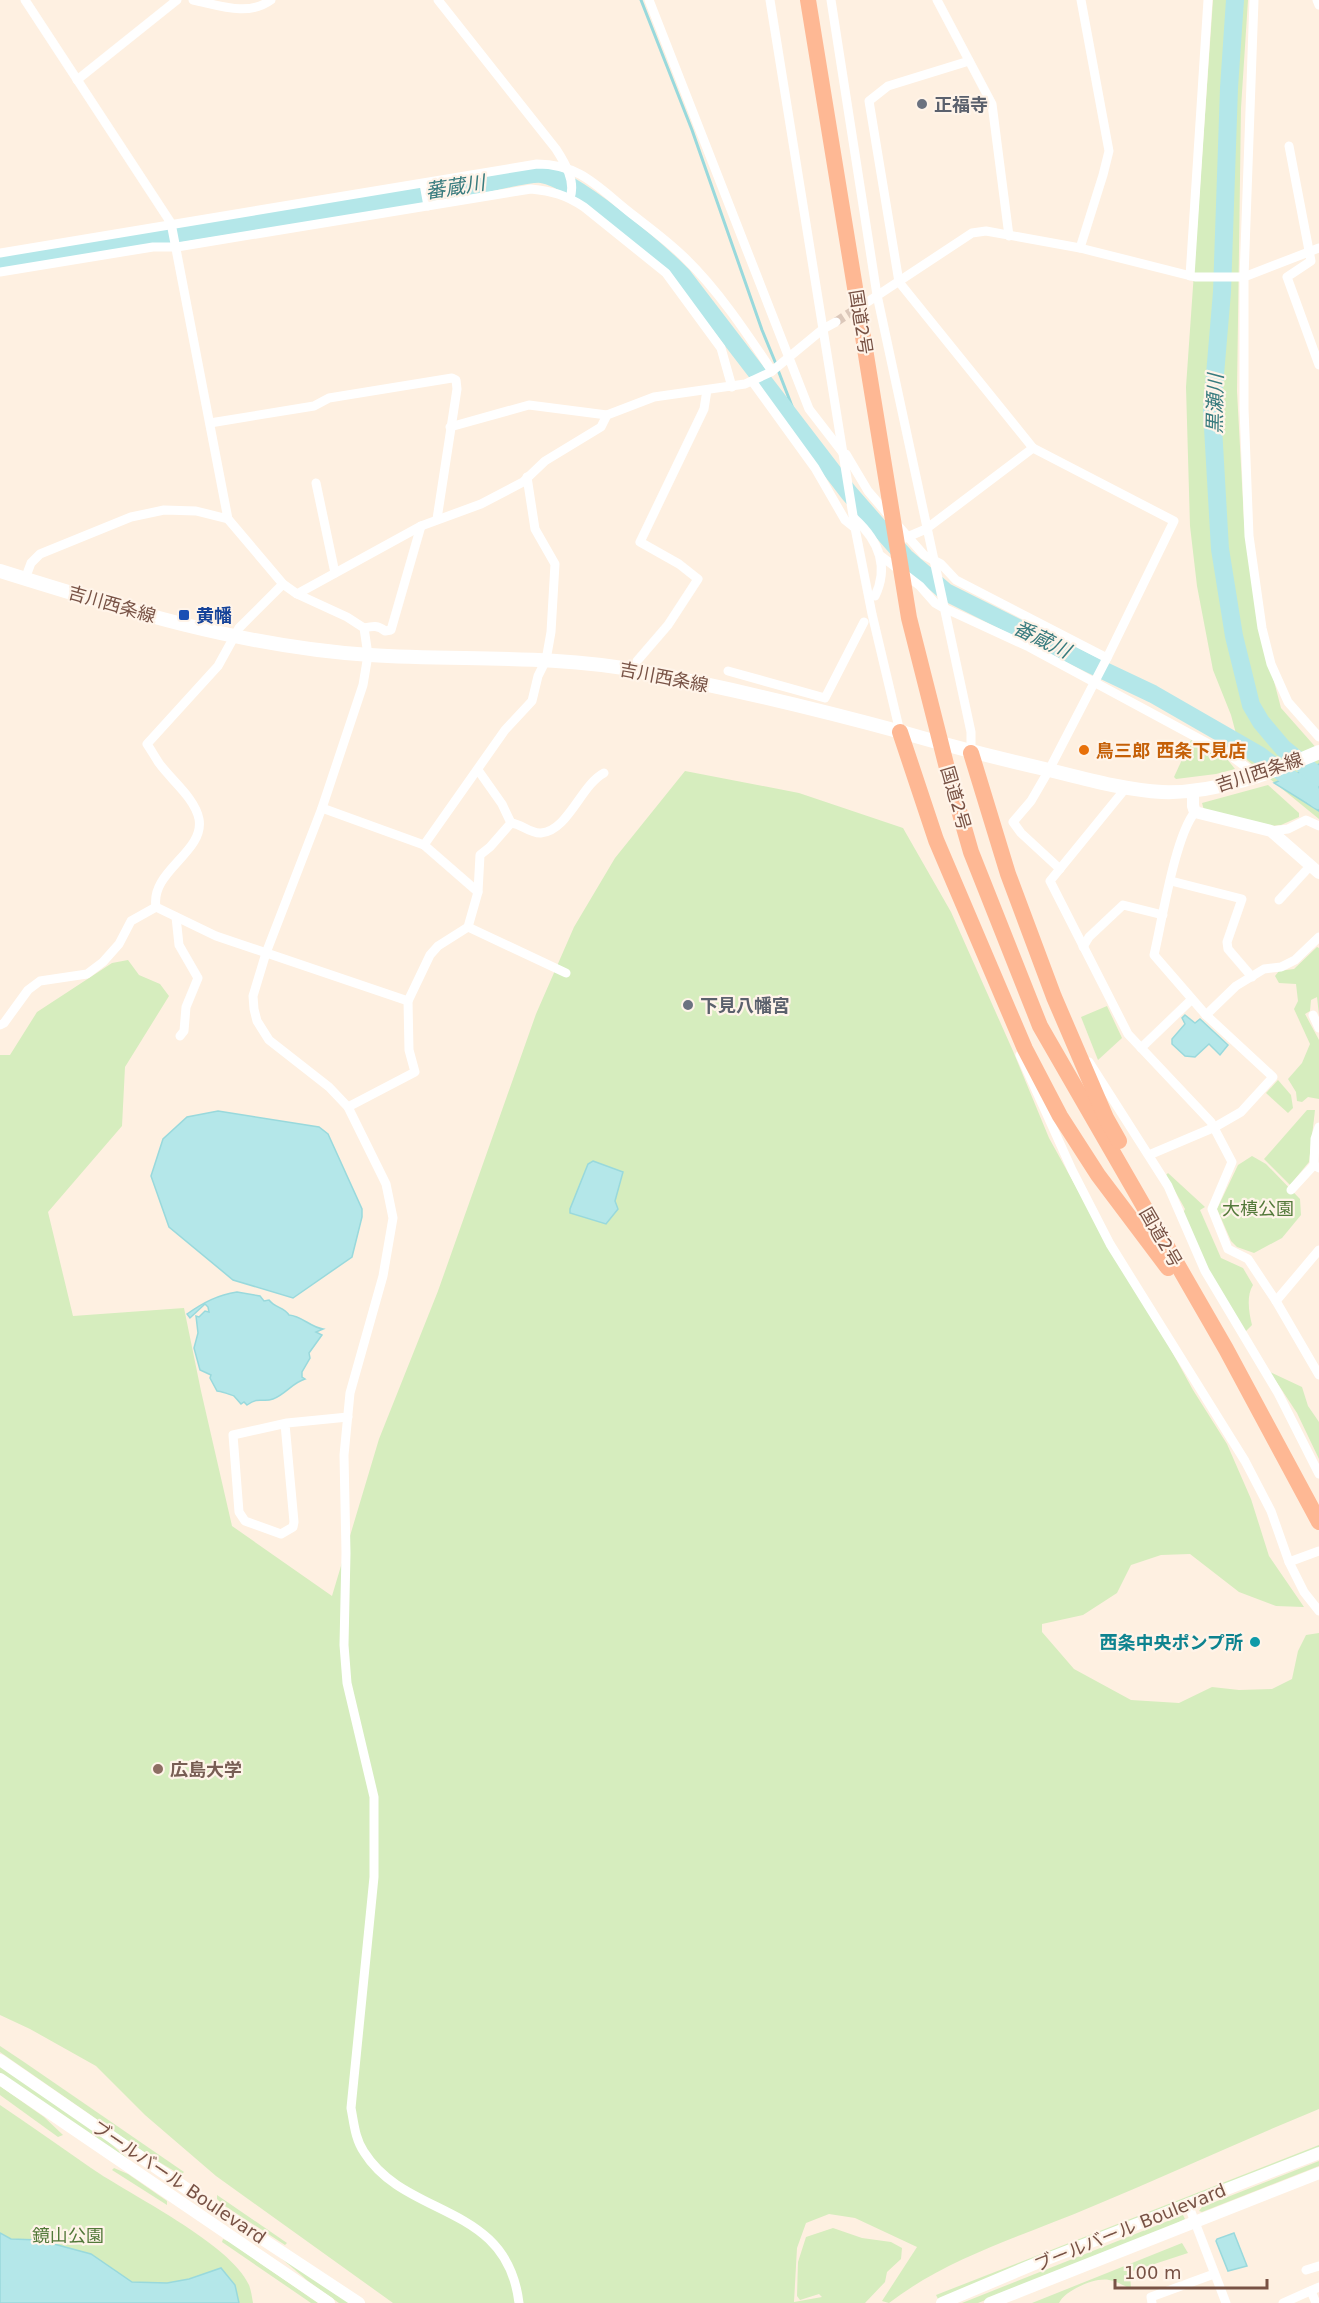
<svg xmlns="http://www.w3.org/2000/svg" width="1319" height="2303" font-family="'DejaVu Sans','Noto Sans JP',sans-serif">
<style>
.green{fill:#d6edbe}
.water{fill:#b4e7e9;stroke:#99d9dc;stroke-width:1.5}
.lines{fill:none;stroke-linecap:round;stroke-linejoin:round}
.stream{stroke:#99d9dc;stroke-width:3}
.river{stroke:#b4e7e9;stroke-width:18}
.minor-tunnel{stroke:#dcc8ba;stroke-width:9;stroke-dasharray:9 4.5;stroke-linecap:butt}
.minor{stroke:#fff;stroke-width:9}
.tertiary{stroke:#fff;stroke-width:12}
.secondary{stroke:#fff;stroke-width:14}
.trunk{stroke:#feb894;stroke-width:16}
.worship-dot{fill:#6b7280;stroke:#fff4e9;stroke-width:2}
.transit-dot{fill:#1a4fb4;stroke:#fff4e9;stroke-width:2}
.food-dot{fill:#e8710a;stroke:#fff4e9;stroke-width:2}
.culture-dot{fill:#0f9aa8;stroke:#fff4e9;stroke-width:2}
.education-dot{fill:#8d6e63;stroke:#fff4e9;stroke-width:2}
.labels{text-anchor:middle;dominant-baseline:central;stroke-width:4.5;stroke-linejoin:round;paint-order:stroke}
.worship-label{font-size:18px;font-weight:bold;fill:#5b616d;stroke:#fff4e9;text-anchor:start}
.street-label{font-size:18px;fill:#785245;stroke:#fff4e9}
.transit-label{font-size:18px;font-weight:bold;fill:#164399;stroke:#fff4e9;text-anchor:start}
.food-label{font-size:18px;font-weight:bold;fill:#c56008;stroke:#fff4e9;text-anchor:start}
.park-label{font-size:18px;fill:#53793a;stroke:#fff4e9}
.culture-label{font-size:18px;font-weight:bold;fill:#0d838f;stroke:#fff4e9;text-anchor:end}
.education-label{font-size:18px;font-weight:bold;fill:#785e54;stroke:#fff4e9;text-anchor:start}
.water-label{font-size:20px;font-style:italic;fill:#387b7e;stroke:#fff4e9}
</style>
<rect width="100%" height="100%" fill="#fef0e1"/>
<g class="green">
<path d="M 1213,0 L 1248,0 L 1241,108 L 1237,391 L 1244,521 L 1258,620 L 1281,708 L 1319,751 L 1319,819 L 1242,756 L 1231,715 L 1213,670 L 1197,586 L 1190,526 L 1186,387 Z"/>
<path d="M 1191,740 L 1227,759 L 1235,769 L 1216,774 L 1176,779 L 1174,777 Z"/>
<path d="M 685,771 L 799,793 L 903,828 L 951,912 L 1013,1051 L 1049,1138 L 1086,1205 L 1126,1268 L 1193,1390 L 1227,1444 L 1251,1499 L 1269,1556 L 1304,1607 L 1276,1606 L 1239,1592 L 1190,1554 L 1161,1555 L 1131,1565 L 1117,1593 L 1083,1615 L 1042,1624 L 1042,1632 L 1074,1669 L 1131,1700 L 1179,1703 L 1212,1687 L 1239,1690 L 1272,1689 L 1292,1679 L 1298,1651 L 1306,1635 L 1319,1633 L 1319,2109 C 1243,2140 1168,2175 1091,2207 C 1023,2236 949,2257 889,2303 L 882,2301 L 917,2247 L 855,2218 L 829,2214 L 806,2223 L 797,2248 L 794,2302 L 822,2297 L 819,2294 L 800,2300 L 797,2296 L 798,2262 L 806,2237 L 833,2228 L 862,2238 L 891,2242 L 902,2248 L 901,2259 L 887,2272 L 885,2282 L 865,2303 L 393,2303 L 216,2176 L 145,2115 L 96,2066 L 30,2029 L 0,2015 L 0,1055 L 10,1055 L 37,1012 L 112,963 L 128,960 L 139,975 L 160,984 L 169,996 L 125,1067 L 122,1126 L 48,1212 L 73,1316 L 184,1308 L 201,1391 L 232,1526 L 332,1596 L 379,1439 L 438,1291 L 536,1014 L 574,927 L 615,858 Z"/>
<path d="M 1268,785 L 1299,813 L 1299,817 L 1281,825 L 1271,826 L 1204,810 L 1202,803 Z"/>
<path d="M 1317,947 L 1319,948 L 1319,1015 L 1317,997 L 1311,1000 L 1310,1011 L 1305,1014 L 1319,1040 L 1319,1099 L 1308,1097 L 1302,1102 L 1297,1101 L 1296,1092 L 1288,1079 L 1302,1063 L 1310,1044 L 1294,1009 L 1298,1001 L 1296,984 L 1279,983 L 1275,976 L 1279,971 L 1294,969 Z"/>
<path d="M 1107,1006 L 1122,1038 L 1098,1060 L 1081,1017 Z"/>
<path d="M 1278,1080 L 1291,1095 L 1293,1108 L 1288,1113 L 1266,1093 Z"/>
<path d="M 1307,1110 L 1315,1110 L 1309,1162 L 1290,1185 L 1264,1159 Z"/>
<path d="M 1252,1156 L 1266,1164 L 1300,1199 L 1301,1215 L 1282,1238 L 1254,1253 L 1237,1247 L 1231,1241 L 1217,1209 L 1238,1165 Z"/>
<path d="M 1168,1173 L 1205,1207 L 1200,1210 L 1221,1258 L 1243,1268 L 1253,1285 C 1246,1296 1249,1313 1252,1325 L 1245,1332 L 1222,1297 L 1182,1215 L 1185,1209 L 1166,1175 Z"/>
<path d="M 1270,1372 L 1302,1387 L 1308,1406 L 1319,1422 L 1319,1459 L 1297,1413 Z"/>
<path d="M 0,2046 L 24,2062 L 184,2172 L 181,2175 L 154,2159 L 0,2052 Z"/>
<path d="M 0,2066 L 102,2136 L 129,2160 L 0,2073 Z"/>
<path d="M 0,2086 L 44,2117 L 63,2135 L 58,2137 L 0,2095 Z"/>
<path d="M 0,2105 C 31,2126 61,2147 91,2168 C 130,2195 230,2243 249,2285 C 251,2290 252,2297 253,2303 L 0,2303 Z"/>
<path d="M 1319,2145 L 1319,2150 L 938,2299 L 936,2295 Z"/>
<path d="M 1319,2161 L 1319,2166 L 1202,2212 L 1199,2211 L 1202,2207 Z"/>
<path d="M 114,2168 L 128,2174 L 167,2201 L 167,2205 L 112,2170 Z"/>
<path d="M 217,2195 L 287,2243 L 285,2245 L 222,2204 L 217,2199 Z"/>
<path d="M 1183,2215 L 1185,2219 L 1171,2226 L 978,2303 L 962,2303 Z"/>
<path d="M 223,2239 L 230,2242 L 318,2303 L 311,2303 L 222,2242 Z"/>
<path d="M 1182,2243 L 1188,2253 L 1130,2272 L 1131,2289 C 1124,2286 1117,2281 1109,2280 C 1096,2277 1065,2290 1059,2303 L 1032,2303 Z"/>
<path d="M 275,2253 L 350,2303 L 339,2303 L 308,2281 Z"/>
</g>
<g class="water">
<path d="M 1319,764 L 1319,811 L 1274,783 Z"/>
<path d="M 1185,1015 L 1195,1023 L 1200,1019 L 1228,1045 L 1220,1055 L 1209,1044 L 1195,1057 L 1185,1056 L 1172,1044 L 1172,1039 L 1185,1024 L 1182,1018 Z"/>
<path d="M 218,1111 L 319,1127 L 328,1134 L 362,1209 L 362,1217 L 352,1257 L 293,1298 L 233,1280 L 169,1227 L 151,1176 L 163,1139 L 187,1117 Z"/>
<path d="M 593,1161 L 623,1172 L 615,1201 L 618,1209 L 606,1224 L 570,1213 L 570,1209 L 588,1164 Z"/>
<path d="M 237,1292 L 260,1296 L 264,1301 L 269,1300 C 275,1308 284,1307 289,1315 C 302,1316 310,1327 323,1329 L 316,1332 L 322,1335 L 309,1353 L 310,1358 L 302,1372 L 302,1377 L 305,1379 C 292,1383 286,1394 273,1399 C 262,1403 260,1396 247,1405 L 244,1402 L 241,1404 L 234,1396 C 232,1395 220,1391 217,1391 L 210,1378 L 211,1375 L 200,1370 L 194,1348 L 198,1333 L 196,1316 L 199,1317 L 205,1311 L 209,1312 L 208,1307 L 205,1304 L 190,1318 L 187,1314 C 204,1302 218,1295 237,1292 Z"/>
<path d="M 0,2233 L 11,2239 L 39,2240 L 91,2254 L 132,2282 L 167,2283 L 189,2279 L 221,2268 L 235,2285 L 239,2303 L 0,2303 Z"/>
<path d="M 1234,2233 L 1247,2266 L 1228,2271 L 1216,2241 L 1217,2239 Z"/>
</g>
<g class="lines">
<g class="stream">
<path d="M 641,0 L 692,130 L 762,330 L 776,364"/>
<path d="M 778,370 L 802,432"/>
</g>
<g class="river">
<path d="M 1235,0 L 1229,88 L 1222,292 L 1212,410 L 1220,549 L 1234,636 L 1251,705 L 1261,722 L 1283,748 L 1319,777"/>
<path d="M 0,262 L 470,187 C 485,184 530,172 542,174 C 574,179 658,251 682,275 L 849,493 L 905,557 L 946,592 L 1092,665 L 1153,694 L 1259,755 L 1319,800"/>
</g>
<path class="minor-tunnel" d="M 836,322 L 859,307"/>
<g class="minor">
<path d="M 25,0 L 171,223 L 228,519"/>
<path d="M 193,0 C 218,5 248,17 271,0"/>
<path d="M 438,0 L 556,149 C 565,163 576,181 570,198"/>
<path d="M 649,0 L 809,409 L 843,453"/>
<path d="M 770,0 L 855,528 L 872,614 L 900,732"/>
<path d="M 831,0 L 877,295 L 971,732 L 971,753"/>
<path d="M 937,0 L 992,104 L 1009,236"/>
<path d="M 1254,0 L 1244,277 L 1244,409 L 1249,536 L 1262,628 L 1271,664 L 1288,702 L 1319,737"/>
<path d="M 1317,0 L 1319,5"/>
<path d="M 969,61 L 888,86 L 869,101 L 899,282 L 1033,448 L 1174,521 L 1107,658 L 1049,770 L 1031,801 L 1013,822 L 1021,833 L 1060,869"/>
<path d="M 77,80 L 177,0"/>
<path d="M 1289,146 L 1311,261 L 1287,277 L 1319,365"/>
<path d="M 424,184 L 428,206"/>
<path d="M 1080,248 L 1103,175 L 1109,151 L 1081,0"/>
<path d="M 0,253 L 537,164 C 579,164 597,186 628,211 C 647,226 668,241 685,258 C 718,290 746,332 772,371"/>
<path d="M 0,272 L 153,247 L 177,247 L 531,189 C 552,191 566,195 584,207 L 666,273 L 721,348 L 732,387"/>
<path d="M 1190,276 L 1208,0"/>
<path d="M 866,303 L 972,233 L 986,231 L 1080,248 L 1195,277 L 1244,277 L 1319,248"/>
<path d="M 752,381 L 815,468 L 845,520 L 855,528"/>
<path d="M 210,423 L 314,406 L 329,398 L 452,378 L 456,380 L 457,389 L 437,519"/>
<path d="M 450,427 L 529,405 L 607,415"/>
<path d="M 846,454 L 868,491 L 886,512 L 924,555 L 941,564 L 956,580 L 1107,658"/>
<path d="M 316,483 L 335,573"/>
<path d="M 854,518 C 877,539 890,565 875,596"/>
<path d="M 905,538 L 926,529 L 1033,448"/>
<path d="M 881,556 L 920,586 L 935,603 L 942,607 L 1029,647 L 1231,756 L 1257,775"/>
<path d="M 25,579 L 31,563 L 40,554 L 131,517 L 164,510 L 196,511 L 228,519 L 283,584 L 297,594 L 347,617 L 364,628 L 368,655 L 363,685 L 322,808 L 266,953 L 253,996 L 254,1009 L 257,1021 L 269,1040 L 329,1087 L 348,1107 L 386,1184 L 393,1218 L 383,1276 L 350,1393 L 344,1455 L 346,1553 L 344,1645 L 347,1683 L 374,1797 L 374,1877 L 351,2108 C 354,2123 355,2139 364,2152 C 406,2219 507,2202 519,2303"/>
<path d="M 283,584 L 239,628 L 218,666 L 147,744 C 151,750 155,757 159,763 C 171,780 195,798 199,819 C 205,852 150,871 156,907 L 216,936 L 408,1001"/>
<path d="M 297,594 L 421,526 L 481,504 L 523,482 L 545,461 L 601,427 L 607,415 L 654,397 L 745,384 L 771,372 L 823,329 L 836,322"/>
<path d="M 364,628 C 373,626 378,625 385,631 L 391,630 L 421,526"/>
<path d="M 636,670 L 637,661 L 668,625 L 698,579 L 679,564 L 640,542 L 704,409 L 707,390"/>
<path d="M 728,671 L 825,698 L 864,622"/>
<path d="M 1125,789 L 1050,881 L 1128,1034 L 1211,1122 L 1232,1162 L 1212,1209 L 1228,1249 L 1248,1259 L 1276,1301 L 1319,1375"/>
<path d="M 322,808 L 424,845 L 478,892"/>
<path d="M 511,823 C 522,824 530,834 541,833 C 568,831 581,785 604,773"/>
<path d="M 1271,831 L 1288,829 L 1306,820 L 1319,826"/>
<path d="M 424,845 L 505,730 L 532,701 L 538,676 L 546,660 L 551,632 L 555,564 L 535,529 L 527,477"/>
<path d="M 1171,881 L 1242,899 L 1227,942 L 1228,949 L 1252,977"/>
<path d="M 1279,900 L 1311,865"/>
<path d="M 176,917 L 179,945 L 198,978 L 186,1007 L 184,1031 L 180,1036"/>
<path d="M 468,927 L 566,973"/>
<path d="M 1083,947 L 1089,937 L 1123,905 L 1163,915"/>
<path d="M 1206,1015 L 1236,986 L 1264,969 L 1281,967 L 1295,960 L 1319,937"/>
<path d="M 1313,1015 L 1319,1028"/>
<path d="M 0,1025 L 4,1023 L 28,990 L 40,981 L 87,974 L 103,962 L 119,944 L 131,921 L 156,907"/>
<path d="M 1141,1048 L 1191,1000"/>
<path d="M 1022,1053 L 1020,1055 L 1072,1170 L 1110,1244 L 1245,1461 L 1271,1511 L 1289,1562 L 1304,1592 L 1319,1611"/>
<path d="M 1089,1062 L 1168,1186 L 1205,1271 L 1278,1393 L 1319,1474"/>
<path d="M 348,1107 L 415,1072 L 409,1050 L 408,1001 L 430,955 L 438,946 L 468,927 L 478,892 L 480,855 L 490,847 L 511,823 L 502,804 L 478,770"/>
<path d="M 1149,1155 L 1215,1127 L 1241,1112 L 1273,1077 L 1206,1015 L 1154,955 C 1162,921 1175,836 1195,812"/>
<path d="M 1314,1165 L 1315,1139 L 1319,1127"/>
<path d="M 1291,1190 L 1314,1165 L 1319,1168"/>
<path d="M 1276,1301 L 1319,1250"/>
<path d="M 285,1424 L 294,1522 L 293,1527 L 281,1534 L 245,1521 L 239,1512 L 233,1435 L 287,1423 L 348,1417"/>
<path d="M 1289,1562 L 1319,1551"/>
<path d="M 1188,2204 L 1226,2303"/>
<path d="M 1306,2270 L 1319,2266"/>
<path d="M 1311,2291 L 1316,2303"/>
<path d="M 1152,2303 L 1151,2297 L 1214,2274"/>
<path d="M 1283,2303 L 1319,2287"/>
</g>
<g class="tertiary">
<path d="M 1193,791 L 1193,806 L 1195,812 L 1271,831 L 1319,873"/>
<path d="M 0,2060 L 203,2200 L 359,2303"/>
<path d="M 0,2079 L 329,2303"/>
<path d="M 942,2303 L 1037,2263 L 1319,2153"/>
<path d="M 990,2303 L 1319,2173"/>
</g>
<path class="secondary" d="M 0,571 C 121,609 243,647 370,655 C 460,661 551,654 640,671 C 729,688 817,709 905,733 C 953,747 1001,759 1049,770 C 1087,779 1124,790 1162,792 C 1215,794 1271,773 1319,752"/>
<g class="trunk">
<path d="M 808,0 L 909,618 L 948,772 L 971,852 L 1040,1026 L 1226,1349 L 1319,1522"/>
<path d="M 900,732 L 936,840 L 1025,1049 L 1060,1116 L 1098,1175 L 1168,1268"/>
<path d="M 971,753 L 1008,874 L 1054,997 L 1106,1118 L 1119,1141"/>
</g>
</g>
<g class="worship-dot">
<circle cx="922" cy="104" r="6"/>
<circle cx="688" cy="1005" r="6"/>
</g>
<rect class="transit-dot" x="178" y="609" width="12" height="12" rx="3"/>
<circle class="food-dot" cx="1084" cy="750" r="6"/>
<circle class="culture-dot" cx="1255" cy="1642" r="6"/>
<circle class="education-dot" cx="158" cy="1769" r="6"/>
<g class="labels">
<g class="worship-label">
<text x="934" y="104">正福寺</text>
<text x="700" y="1005">下見八幡宮</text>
</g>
<g class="street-label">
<text transform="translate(861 322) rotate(81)">国道2号</text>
<text transform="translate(112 604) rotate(16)">吉川西条線</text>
<text transform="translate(664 677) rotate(11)">吉川西条線</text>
<text transform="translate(1259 772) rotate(-18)">吉川西条線</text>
<text transform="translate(956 798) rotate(74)">国道2号</text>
<text transform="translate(1161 1237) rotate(60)">国道2号</text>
<text transform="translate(179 2182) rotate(34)">ブールバール Boulevard</text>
<text transform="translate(1130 2227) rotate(-22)">ブールバール Boulevard</text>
</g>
<g class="transit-label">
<text x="196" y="615">黄幡</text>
</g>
<g class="food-label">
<text x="1096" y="750">鳥三郎 西条下見店</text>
</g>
<g class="park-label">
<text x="1258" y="1208">大槙公園</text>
<text x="68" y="2235">鏡山公園</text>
</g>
<g class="culture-label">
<text x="1243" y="1642">西条中央ポンプ所</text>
</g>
<g class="education-label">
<text x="170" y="1769">広島大学</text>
</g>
<g class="water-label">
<text transform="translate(455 187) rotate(-9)">蕃蔵川</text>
<text transform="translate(1215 404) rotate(-89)">黒瀬川</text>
<text transform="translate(1042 639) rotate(26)">番蔵川</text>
</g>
</g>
<path d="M1115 2279v9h152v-9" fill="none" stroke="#785245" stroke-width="3"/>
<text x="1124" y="2279" font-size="18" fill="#785245" stroke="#fff4e9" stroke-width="4.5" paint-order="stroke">100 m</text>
</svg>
